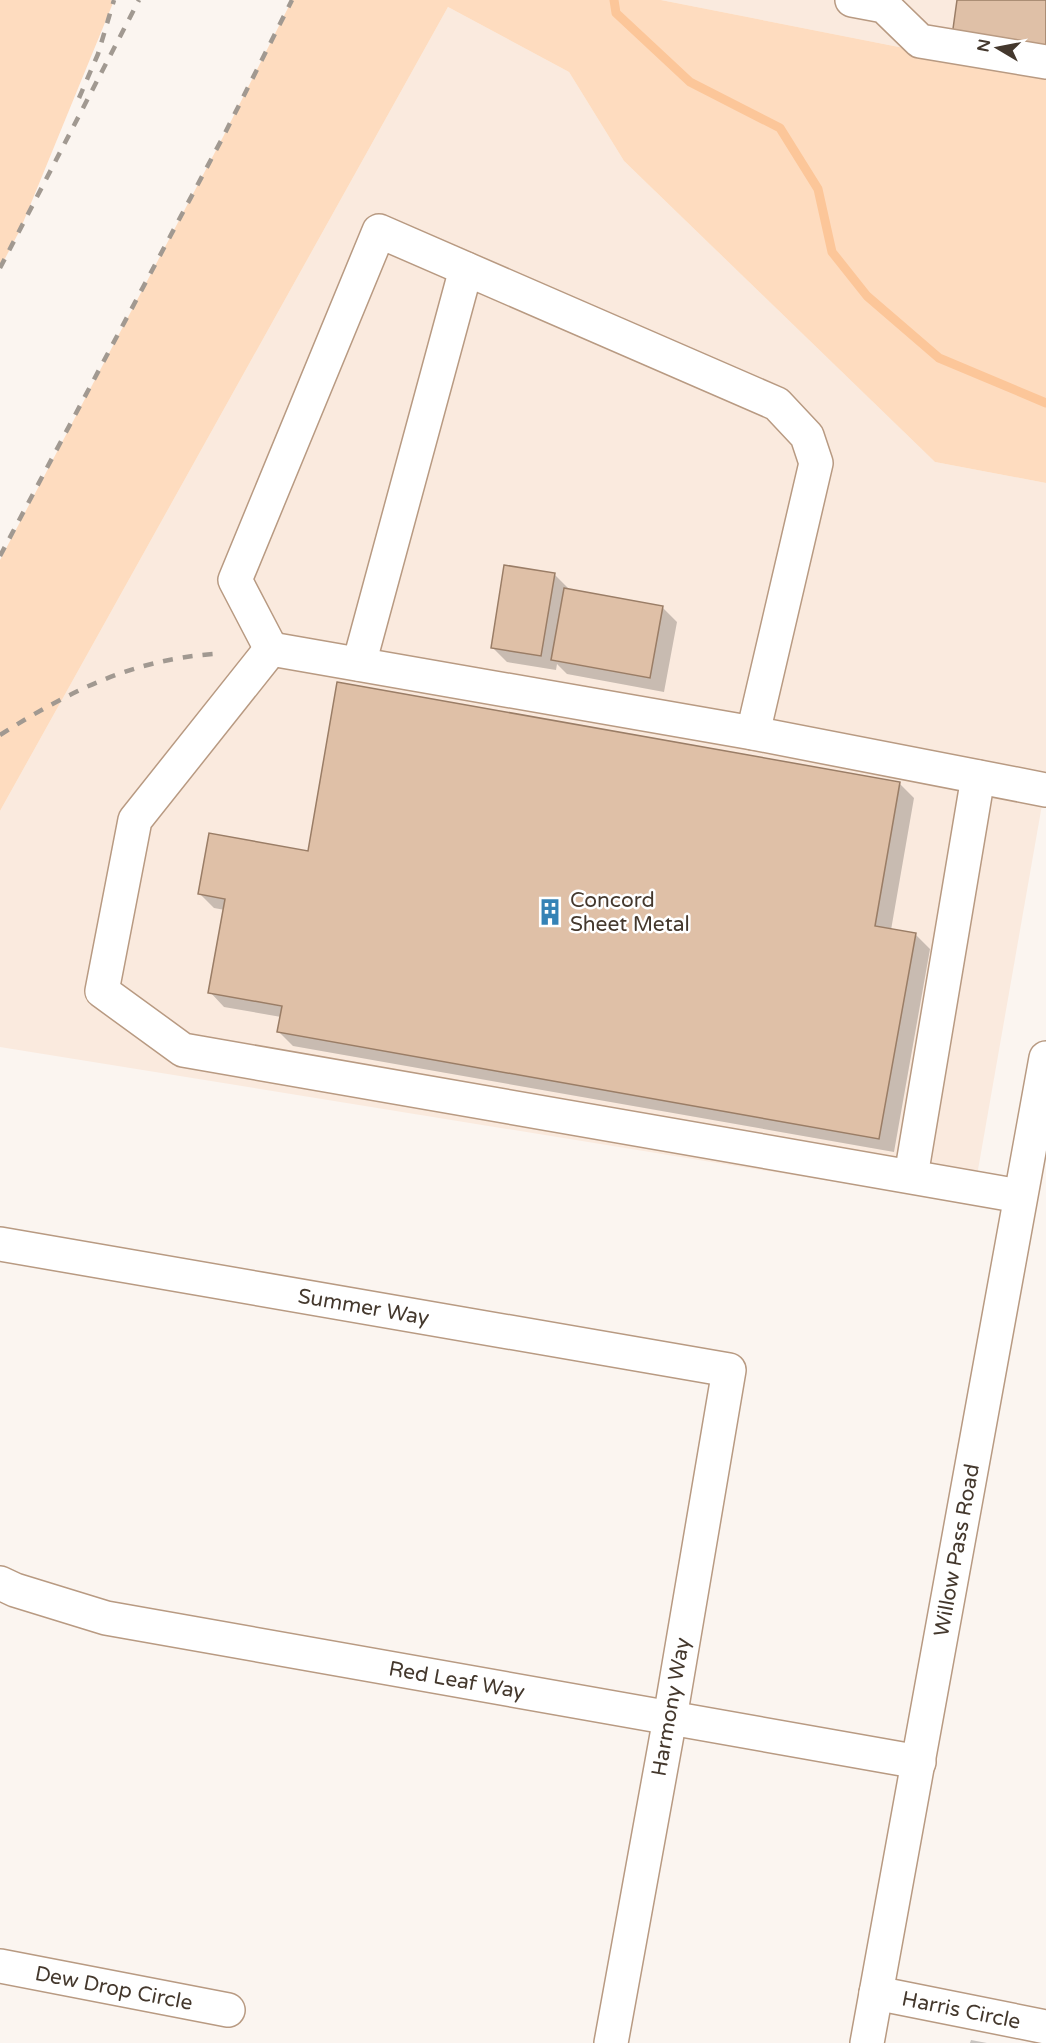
<svg xmlns="http://www.w3.org/2000/svg" width="1046" height="2043" font-family="'Varela Round',sans-serif">
<style>
.built{fill:#faeade}
.green{fill:#fedcbf}
.shadow{fill:#0003}
.lines{fill:none;stroke-linecap:round;stroke-linejoin:round}
.stream{stroke:#fcc699;stroke-width:9}
.building{fill:#dfc0a7;stroke:#9a7d66;stroke-width:1.5}
.minor-casing{stroke:#b89a82;stroke-width:36}
.major-casing{stroke:#b89a82;stroke-width:36}
.minor{stroke:#fff;stroke-width:33}
.major{stroke:#fff;stroke-width:33}
.rail{stroke:#a19991;stroke-width:4.5;stroke-dasharray:10 10;stroke-linecap:butt}
.labels{text-anchor:middle;dominant-baseline:central;stroke-width:5;stroke-linejoin:round;paint-order:stroke}
.poi-label{font-size:21px;fill:#44382d;stroke:#fff;text-anchor:start}
.street-label{font-size:21px;fill:#44382d;stroke:#fff}
</style>
<rect width="100%" height="100%" fill="#fbf5f0"/>
<g class="built">
<path d="M 661,0 L 1046,0 L 1046,76 Z"/>
<path d="M 448,7 L 569,72 L 624,161 L 935,462 L 1046,483 L 1046,782 L 972,1204 L 0,1047 L 0,811 Z"/>
</g>
<g class="green">
<path d="M 0,0 L 111,0 L 113,3 L 20,230 L 0,268 Z"/>
<path d="M 292,0 L 661,0 L 1046,76 L 1046,483 L 935,462 L 624,161 L 569,72 L 448,7 L 0,811 L 0,560 L 223,137 Z"/>
</g>
<g class="shadow">
<path d="M 554,574 L 569,589 L 662,607 L 677,622 L 664,692 L 567,674 L 557,664 L 556,670 L 507,662 L 492,647 Z"/>
<path d="M 899,783 L 914,798 L 891,930 L 915,934 L 930,949 L 894,1152 L 293,1046 L 279,1032 L 281,1017 L 224,1007 L 210,992 L 225,910 L 214,908 L 200,894 L 309,852 Z"/>
<path d="M 971,2040 L 987,2043 L 970,2043 Z"/>
</g>
<g class="lines">
<path class="stream" d="M 614,0 L 616,13 L 690,82 L 780,128 L 818,189 L 832,252 L 867,296 L 939,358 L 1046,403"/>
</g>
<g class="building">
<path d="M 957,0 L 1046,0 L 1046,50 L 952,36 Z"/>
<path d="M 504,565 L 555,573 L 541,656 L 491,648 Z"/>
<path d="M 564,588 L 663,606 L 650,678 L 551,660 Z"/>
<path d="M 337,682 L 900,782 L 875,926 L 916,933 L 879,1139 L 277,1032 L 282,1006 L 208,993 L 225,899 L 198,894 L 209,833 L 308,851 Z"/>
</g>
<g class="lines">
<defs>
<g id="minor">
<path d="M 852,0 L 884,6 L 920,41 L 1046,62"/>
<path d="M 271,649 L 235,580 L 379,231 L 777,404 L 807,436 L 816,463 L 753,733"/>
<path d="M 359,664 L 466,269"/>
<path d="M 911,1176 L 978,777"/>
<path d="M 1020,1196 L 183,1050 L 102,991 L 135,820 L 271,649 L 753,733 L 1046,790"/>
<path id="s1" d="M 0,1244 L 729,1370 L 670,1718 L 611,2043"/>
<path id="s2" d="M 0,1583 L 15,1590 L 106,1618 L 919,1762"/>
<path id="s3" d="M 0,1966 L 228,2010"/>
<path id="s4" d="M 876,1993 L 1046,2027"/>
</g>
<g id="major">
<path id="s5" d="M 867,2043 L 1046,1058"/>
</g>
</defs>
<use href="#minor" class="minor-casing"/>
<use href="#major" class="major-casing"/>
<use href="#minor" class="minor"/>
<use href="#major" class="major"/>
<g class="rail">
<path d="M 79,98 L 98,54 L 114,0"/>
<path d="M 0,268 L 139,0"/>
<path d="M 0,556 L 223,137 L 292,0"/>
<path d="M 0,735 C 68,692 131,660 213,654"/>
</g>
</g>
<defs>
<symbol id="building-bare" viewBox="-9 -9 18 18"><path d="M-4-6H4V6H1V3H-1V6H-4ZM-2.5-4.3h1.7v1.8h-1.7ZM.8-4.3h1.7v1.8H.8ZM-2.5-1h1.7V.8h-1.7ZM.8-1h1.7V.8H.8Z" fill="#3582b5" stroke="#fff" stroke-width="2.5" paint-order="stroke"/></symbol>
</defs>
<g fill-rule="evenodd">
<use href="#building-bare" x="531" y="893" width="38" height="38"/>
</g>
<g class="labels">
<g class="poi-label">
<text x="570" y="900">Concord<tspan x="570" dy="24">Sheet Metal</tspan></text>
</g>
<g class="street-label">
<text stroke="none"><textPath href="#s1" startOffset="369">Summer Way</textPath></text>
<text stroke="none"><textPath href="#s5" startOffset="501">Willow Pass Road</textPath></text>
<text stroke="none"><textPath href="#s2" startOffset="468">Red Leaf Way</textPath></text>
<text transform="translate(671 1707) rotate(-80)">Harmony Way</text>
<text stroke="none"><textPath href="#s3" startOffset="116">Dew Drop Circle</textPath></text>
<text stroke="none"><textPath href="#s4" startOffset="87">Harris Circle</textPath></text>
</g>
</g>
<g transform="translate(998 48) rotate(280)" stroke="#ffffff" stroke-width="4.5" paint-order="stroke">
<path d="M0-4.5L10 22L0 15L-10 22Z" fill="#44382d"/>
<text y="-9" font-size="16" font-weight="bold" text-anchor="middle" fill="#44382d">N</text>
</g>
</svg>
